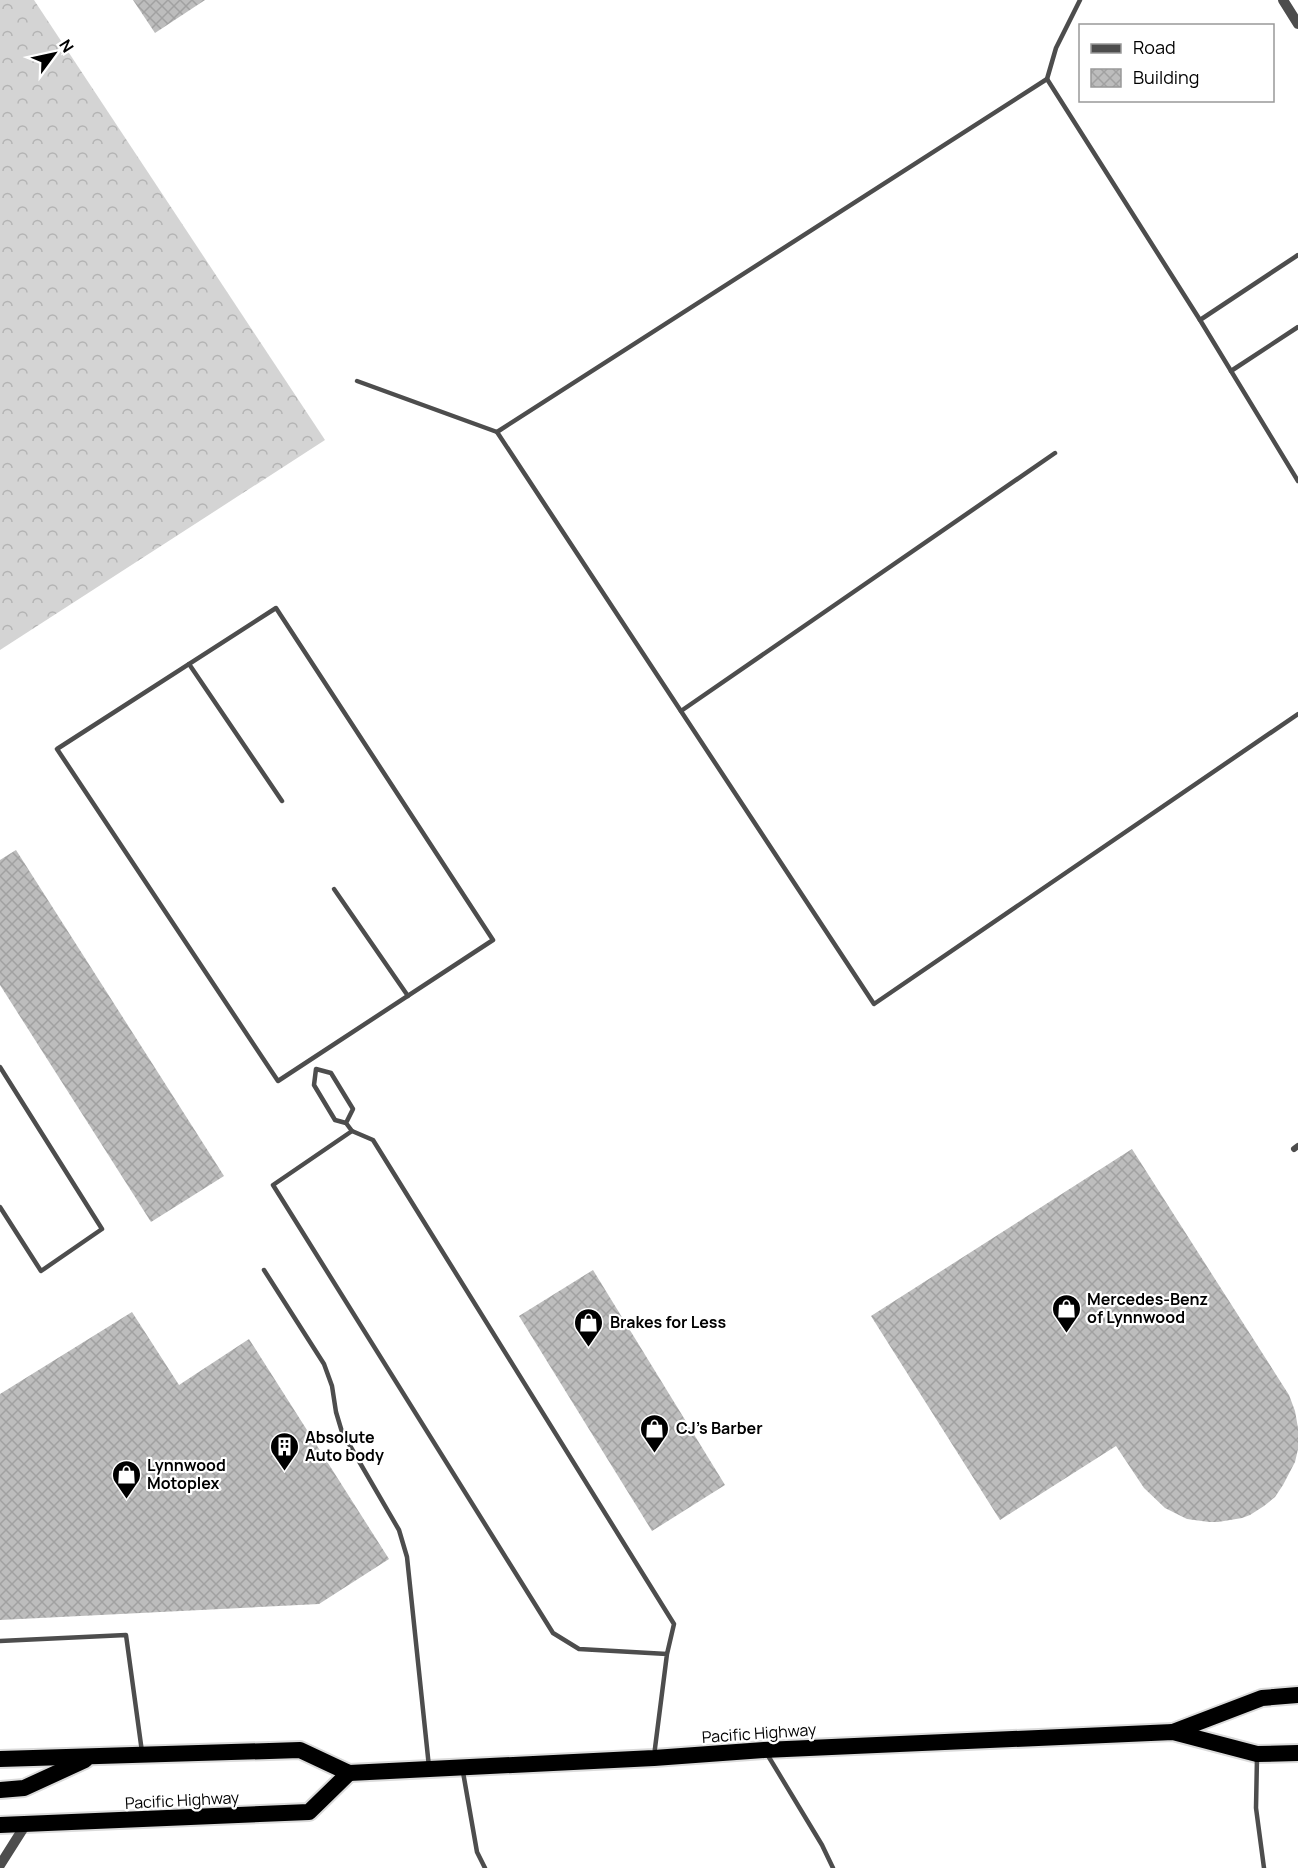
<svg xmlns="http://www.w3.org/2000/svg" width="1298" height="1868" font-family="Manrope,sans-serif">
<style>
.forest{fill:url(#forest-crowns)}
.building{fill:url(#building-cross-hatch)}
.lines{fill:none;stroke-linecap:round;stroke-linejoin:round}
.trunk-casing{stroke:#dbdbdb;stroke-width:20}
.service{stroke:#4d4d4d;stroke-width:4.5}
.minor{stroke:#4d4d4d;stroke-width:6}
.tertiary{stroke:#4d4d4d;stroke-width:10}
.trunk{stroke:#000;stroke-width:16}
.labels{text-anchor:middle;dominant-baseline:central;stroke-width:4.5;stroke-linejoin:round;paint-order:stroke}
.poi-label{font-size:16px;font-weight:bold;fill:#000;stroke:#fff;text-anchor:start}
.street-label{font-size:16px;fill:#000;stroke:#fff}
</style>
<defs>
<pattern id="forest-crowns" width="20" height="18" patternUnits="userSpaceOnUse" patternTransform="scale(1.5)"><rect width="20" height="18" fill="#d4d4d4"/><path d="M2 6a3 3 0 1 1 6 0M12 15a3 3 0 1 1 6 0" fill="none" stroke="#b4b4b4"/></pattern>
<pattern id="building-cross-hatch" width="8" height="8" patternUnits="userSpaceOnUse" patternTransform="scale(1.5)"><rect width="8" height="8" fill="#bdbdbd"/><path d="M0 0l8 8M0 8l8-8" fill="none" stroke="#a1a1a1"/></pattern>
</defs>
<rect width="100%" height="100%" fill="#fff"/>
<path class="forest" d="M 0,0 L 34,0 L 325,440 L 0,650 Z"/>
<g class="building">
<path d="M 133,0 L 205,0 L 155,33 Z"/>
<path d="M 16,850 L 224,1176 L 151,1222 L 0,985 L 0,860 Z"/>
<path d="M 1132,1149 L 1289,1395 L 1295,1411 L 1298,1428 L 1298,1449 L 1295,1462 L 1283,1485 L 1275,1497 L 1264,1506 L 1250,1515 L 1242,1518 L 1218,1522 L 1209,1522 L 1187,1519 L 1165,1508 L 1144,1488 L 1116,1446 L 1000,1520 L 871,1316 Z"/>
<path d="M 593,1270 L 725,1485 L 652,1531 L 519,1316 Z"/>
<path d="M 132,1312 L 179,1385 L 249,1339 L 389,1559 L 319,1604 L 0,1620 L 0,1394 Z"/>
</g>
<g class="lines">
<defs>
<g id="trunk">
<path d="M 1173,1732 L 1262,1698 L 1298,1695"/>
<path d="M 0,1759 L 300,1750 L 349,1773 L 654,1758 L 764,1750 L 1173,1732 L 1257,1754 L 1298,1753"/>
<path d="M 0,1790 L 24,1788 L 85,1760"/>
<path d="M 0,1825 L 309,1812 L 349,1773"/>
</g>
</defs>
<use href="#trunk" class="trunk-casing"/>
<g class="service">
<path d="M 1047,79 L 1056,48 L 1080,0"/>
<path d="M 1200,320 L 1298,255"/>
<path d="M 1231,371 L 1298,327"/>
<path d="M 357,381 L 497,432"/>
<path d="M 1298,481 L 1200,320 L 1047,79 L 497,432 L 874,1004 L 1298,714"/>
<path d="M 276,608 L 493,940 L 278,1081 L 57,749 Z"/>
<path d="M 189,664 L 282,801"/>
<path d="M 681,711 L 1055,453"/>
<path d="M 334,889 L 408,996"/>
<path d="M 0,1067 L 102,1229 L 41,1271 L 0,1207"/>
<path d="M 346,1123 L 353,1109 L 331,1073 L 316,1069 L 314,1085 L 335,1120 L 346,1123 L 352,1131"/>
<path d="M 264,1270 L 324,1364 L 332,1386 L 336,1412 L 342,1432 L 399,1530 L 407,1557 L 429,1767"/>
<path d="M 0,1641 L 126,1635 L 142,1752"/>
<path d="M 767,1754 L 822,1845 L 833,1868"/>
<path d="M 654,1756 L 667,1654 L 674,1624 L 373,1140 L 352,1131 L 273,1185 L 553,1633 L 579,1649 L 667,1654"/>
<path d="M 1257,1757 L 1256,1808 L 1264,1868"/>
<path d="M 463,1772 L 477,1852 L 485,1868"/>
</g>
<path class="minor" d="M 1294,1149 L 1298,1146"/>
<g class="tertiary">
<path d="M 1283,0 L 1298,24"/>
<path d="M 0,1865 L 26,1824"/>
</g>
<use href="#trunk" class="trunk"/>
</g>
<defs>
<symbol id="shop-pin" viewBox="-11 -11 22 30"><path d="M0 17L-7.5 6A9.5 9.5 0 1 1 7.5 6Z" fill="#000" stroke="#fff"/><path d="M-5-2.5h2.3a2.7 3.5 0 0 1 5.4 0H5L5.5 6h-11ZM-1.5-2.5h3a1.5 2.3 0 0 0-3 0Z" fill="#fff"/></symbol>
<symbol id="building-pin" viewBox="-11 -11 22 30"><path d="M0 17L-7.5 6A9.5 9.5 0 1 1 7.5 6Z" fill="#000" stroke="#fff"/><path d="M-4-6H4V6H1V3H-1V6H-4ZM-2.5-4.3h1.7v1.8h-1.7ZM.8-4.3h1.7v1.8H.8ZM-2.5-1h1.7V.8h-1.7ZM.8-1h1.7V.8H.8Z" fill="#fff"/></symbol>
</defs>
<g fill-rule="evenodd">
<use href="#shop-pin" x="1050" y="1292" width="33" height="45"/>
<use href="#shop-pin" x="572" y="1306" width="33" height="45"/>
<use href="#shop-pin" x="638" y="1412" width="33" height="45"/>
<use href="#building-pin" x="268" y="1430" width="33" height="45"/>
<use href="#shop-pin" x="110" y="1458" width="33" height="45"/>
</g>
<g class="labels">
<g class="poi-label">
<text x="1087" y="1299">Mercedes-Benz<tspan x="1087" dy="18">of Lynnwood</tspan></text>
<text x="610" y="1322">Brakes for Less</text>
<text x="676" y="1428">CJ's Barber</text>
<text x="305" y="1437">Absolute<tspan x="305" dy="18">Auto body</tspan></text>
<text x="147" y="1465">Lynnwood<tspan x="147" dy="18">Motoplex</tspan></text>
</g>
<g class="street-label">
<text transform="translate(759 1733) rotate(-4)">Pacific Highway</text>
<text transform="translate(182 1800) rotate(-3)">Pacific Highway</text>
</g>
</g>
<rect x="1079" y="24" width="195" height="78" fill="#ffffff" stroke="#999999" stroke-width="1.5"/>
<rect x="1091" y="44" width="30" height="9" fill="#4d4d4d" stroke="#999999" stroke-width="1.5"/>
<text x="1133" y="54" font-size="18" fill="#000000">Road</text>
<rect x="1091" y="69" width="30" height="18" fill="url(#building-cross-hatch)" stroke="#999999" stroke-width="1.5"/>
<text x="1133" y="84" font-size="18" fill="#000000">Building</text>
<g transform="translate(54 54) rotate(57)" stroke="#ffffff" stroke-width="4.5" paint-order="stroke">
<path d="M0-4.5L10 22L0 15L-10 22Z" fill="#000000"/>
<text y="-9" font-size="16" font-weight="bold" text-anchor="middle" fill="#000000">N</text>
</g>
</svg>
